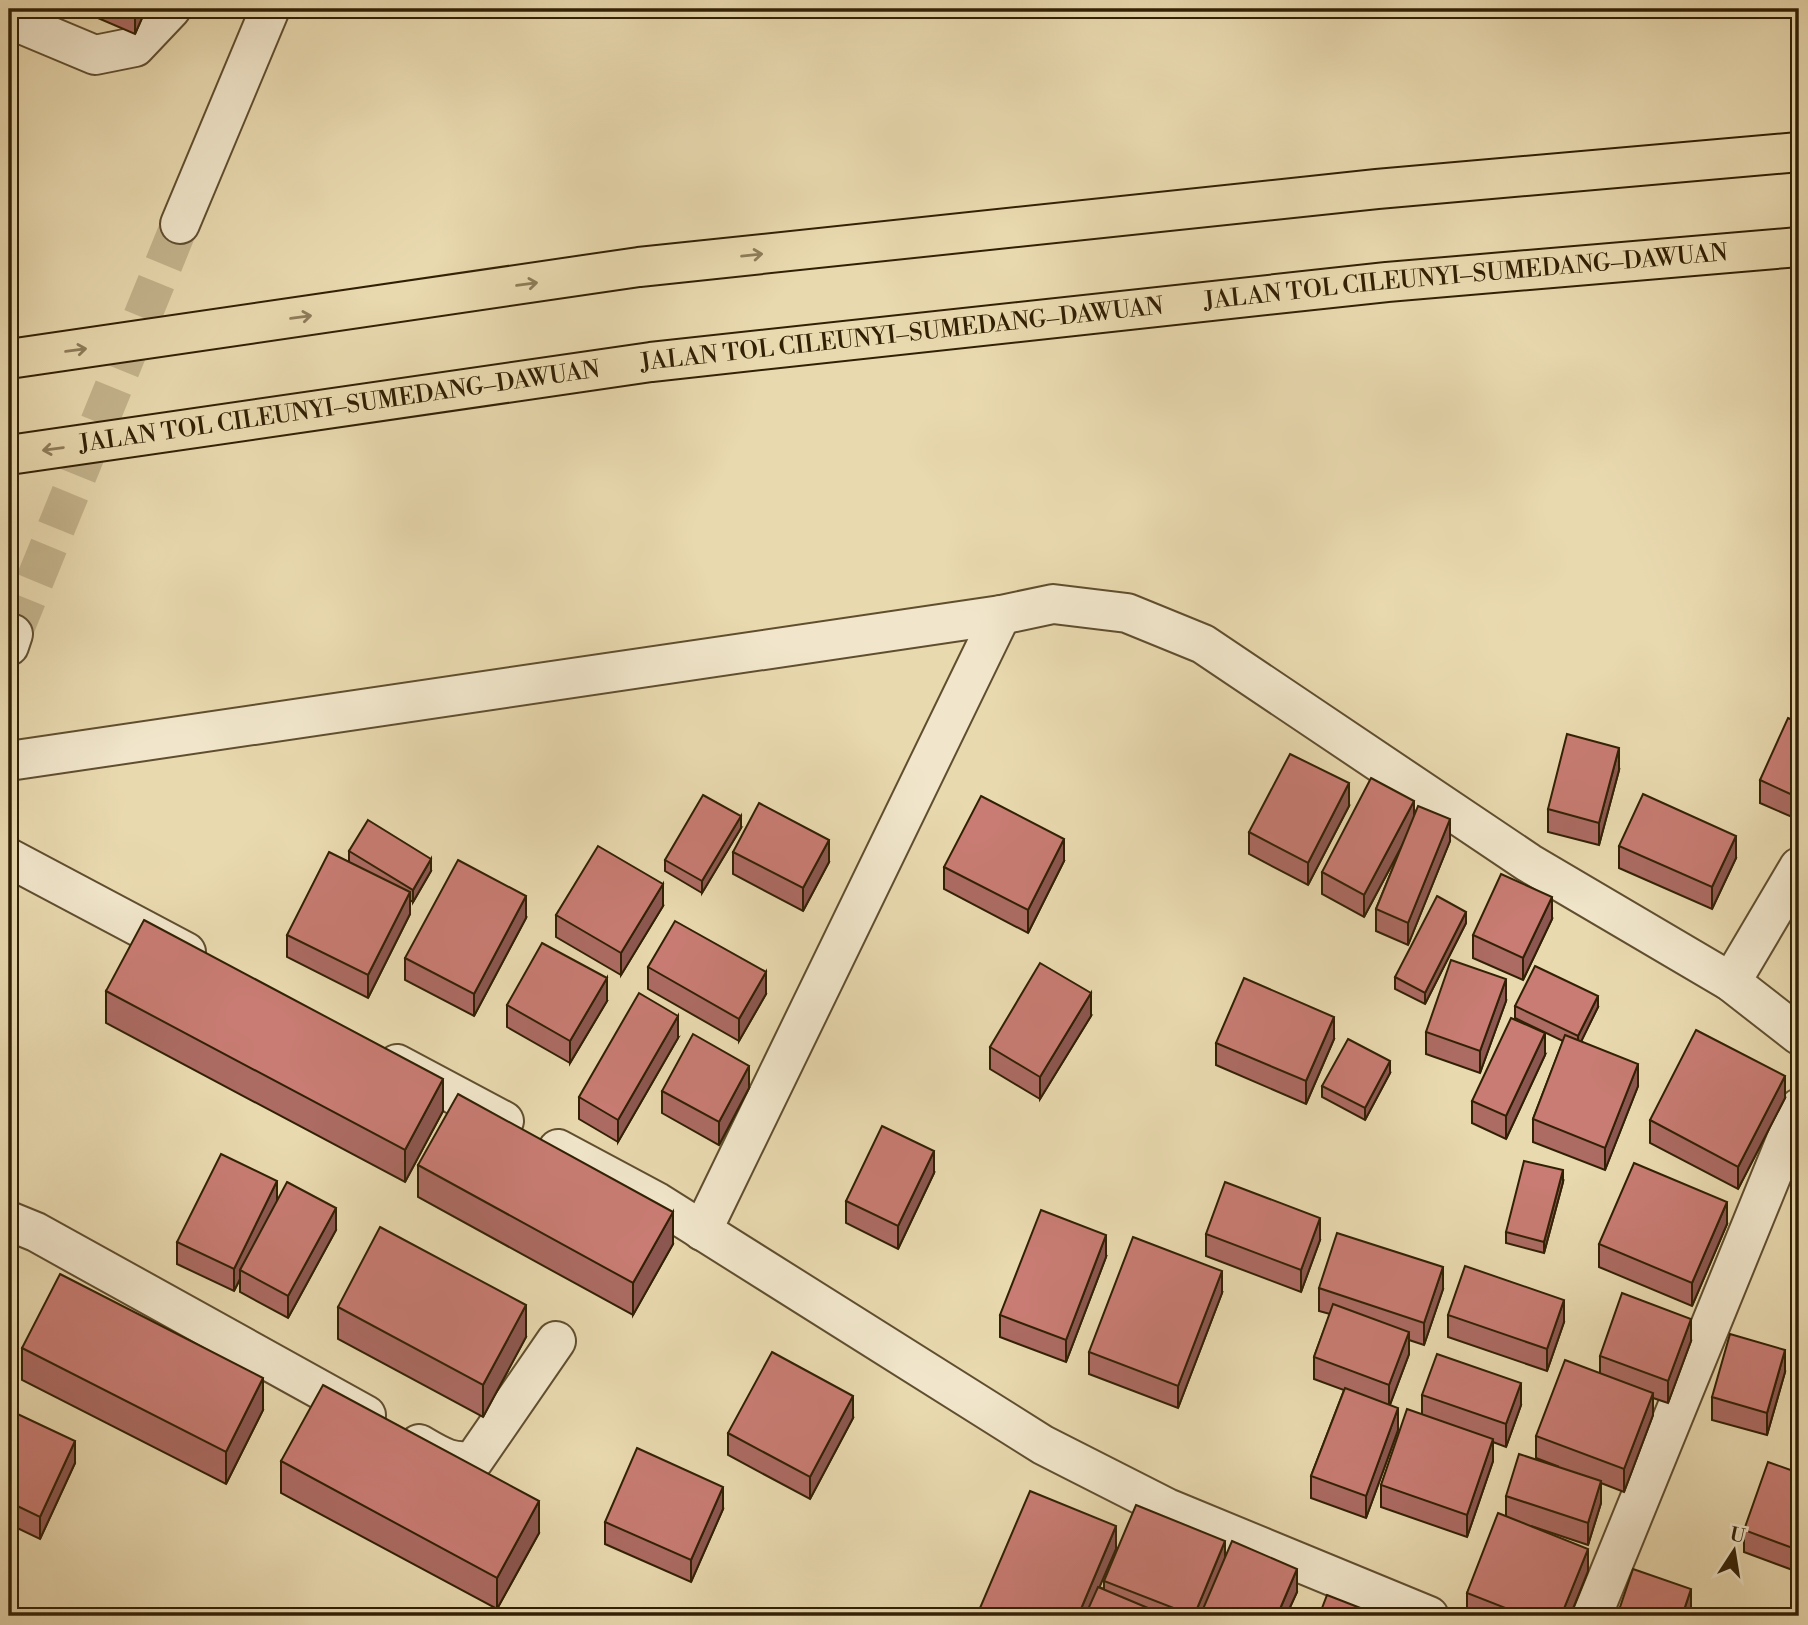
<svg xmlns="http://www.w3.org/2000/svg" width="1808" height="1625" font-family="'Libre Bodoni',serif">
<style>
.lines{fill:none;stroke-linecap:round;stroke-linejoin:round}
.minor-tunnel{stroke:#c4b48d;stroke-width:38;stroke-dasharray:38 19;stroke-linecap:butt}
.minor-casing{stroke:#604e2f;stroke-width:42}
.highway-casing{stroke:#322004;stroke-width:42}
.minor{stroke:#f1e6cb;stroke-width:38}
.highway{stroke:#e9d9af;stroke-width:38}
.wall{fill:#ac6b63;stroke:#322004;stroke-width:2}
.shaded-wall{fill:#8c5750;stroke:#322004;stroke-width:2}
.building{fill:#c87c73;stroke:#322004;stroke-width:2}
.oneway{stroke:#8e7c5a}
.labels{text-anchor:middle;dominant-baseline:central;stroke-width:7;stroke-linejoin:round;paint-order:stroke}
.street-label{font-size:24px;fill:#322004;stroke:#f1e6cb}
</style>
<rect width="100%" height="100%" fill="#e9d9af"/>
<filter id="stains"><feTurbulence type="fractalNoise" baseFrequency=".00286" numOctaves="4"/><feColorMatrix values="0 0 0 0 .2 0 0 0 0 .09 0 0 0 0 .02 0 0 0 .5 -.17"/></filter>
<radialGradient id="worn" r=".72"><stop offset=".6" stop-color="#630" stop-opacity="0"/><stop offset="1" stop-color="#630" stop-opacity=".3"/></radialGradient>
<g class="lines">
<path class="minor-tunnel" d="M 13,634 L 180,224"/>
<defs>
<g id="minor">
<path d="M 9,19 L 95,55 L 135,47 L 171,9"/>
<path d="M 180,224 L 270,9"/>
<path d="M 9,646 L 13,634"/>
<path d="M 9,761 L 1001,615 L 1053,604 L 1127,613 L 1203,644 L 1529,863 L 1731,982 L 1799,1035"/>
<path d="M 9,858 L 186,952"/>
<path d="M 1731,982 L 1799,867"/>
<path d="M 397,1064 L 504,1121"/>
<path d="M 558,1149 L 657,1202 L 1043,1445 L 1167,1508 L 1429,1616"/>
<path d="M 9,1221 L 36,1232 L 366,1415"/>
<path d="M 702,1231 L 1001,615"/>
<path d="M 419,1444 C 438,1455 452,1465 474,1460 L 556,1341"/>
<path d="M 1592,1616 L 1799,1108"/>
</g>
<g id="highway">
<path d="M 9,359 L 639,267 L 1377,189 L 1799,152"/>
<path id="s1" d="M 9,455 L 651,362 L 1387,282 L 1799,247"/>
</g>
</defs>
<use href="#minor" class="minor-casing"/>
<use href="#highway" class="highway-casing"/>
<use href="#minor" class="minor"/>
<use href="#highway" class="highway"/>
</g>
<g class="wall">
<path d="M 77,9 L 146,9 L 135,34 Z"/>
<path d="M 1799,723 L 1799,820 L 1760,803 L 1760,780 Z"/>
<path d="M 1619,770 L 1599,845 L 1548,832 L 1548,809 Z"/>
<path d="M 1349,806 L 1308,885 L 1249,854 L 1249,832 Z"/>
<path d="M 1414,817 L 1450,841 L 1408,945 L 1376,931 L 1376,909 L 1402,846 L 1364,917 L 1322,894 L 1322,872 Z"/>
<path d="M 741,828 L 702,893 L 665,871 L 665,860 Z"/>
<path d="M 1619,846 L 1736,858 L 1712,909 L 1619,868 Z"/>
<path d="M 349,851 L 431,871 L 413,902 L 410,900 L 410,914 L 368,998 L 287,957 L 287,935 L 349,863 Z"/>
<path d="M 733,852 L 829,862 L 803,911 L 733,874 Z"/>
<path d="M 1064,861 L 1028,933 L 944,889 L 944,867 Z"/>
<path d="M 663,906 L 621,975 L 556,937 L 556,915 Z"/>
<path d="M 526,918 L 474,1016 L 405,980 L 405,958 Z"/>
<path d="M 1552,919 L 1523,980 L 1473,958 L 1473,935 Z"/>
<path d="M 1466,923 L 1425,1004 L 1395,989 L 1395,977 Z"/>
<path d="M 648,967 L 766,994 L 739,1041 L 648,989 Z"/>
<path d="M 106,991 L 443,1111 L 405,1182 L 106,1023 Z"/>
<path d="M 607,1001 L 570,1063 L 507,1027 L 507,1005 Z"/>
<path d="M 1506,1001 L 1480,1073 L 1426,1054 L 1426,1032 Z"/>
<path d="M 1515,1006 L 1598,1007 L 1581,1041 L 1638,1086 L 1605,1170 L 1533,1142 L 1533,1119 L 1563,1041 L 1515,1018 Z"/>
<path d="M 1091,1016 L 1040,1099 L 990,1069 L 990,1047 Z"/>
<path d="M 678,1038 L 618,1142 L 579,1119 L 579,1097 Z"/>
<path d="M 1334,1039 L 1306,1104 L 1216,1065 L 1216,1043 Z"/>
<path d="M 1545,1055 L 1506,1139 L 1472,1123 L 1472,1101 Z"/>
<path d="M 1390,1073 L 1365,1120 L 1322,1097 L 1322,1086 Z"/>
<path d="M 749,1088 L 719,1145 L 662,1113 L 662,1091 Z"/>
<path d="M 1785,1098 L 1738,1189 L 1650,1143 L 1650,1120 Z"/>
<path d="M 418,1165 L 673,1244 L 633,1315 L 418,1197 Z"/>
<path d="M 934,1173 L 898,1249 L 846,1223 L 846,1201 Z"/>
<path d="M 1563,1182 L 1544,1253 L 1506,1243 L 1506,1232 Z"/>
<path d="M 277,1200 L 336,1230 L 288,1318 L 240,1292 L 240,1279 L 234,1291 L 177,1264 L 177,1242 Z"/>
<path d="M 1727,1224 L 1692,1306 L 1599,1267 L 1599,1244 Z"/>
<path d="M 1206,1234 L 1320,1240 L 1301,1292 L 1206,1256 Z"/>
<path d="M 1106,1257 L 1066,1362 L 1000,1337 L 1000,1315 Z"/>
<path d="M 1319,1288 L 1443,1289 L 1424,1345 L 1409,1340 L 1409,1354 L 1390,1405 L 1398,1430 L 1366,1518 L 1311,1498 L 1311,1476 L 1344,1390 L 1314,1379 L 1314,1357 L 1330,1314 L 1319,1311 Z"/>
<path d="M 1222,1293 L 1178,1408 L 1089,1374 L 1089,1352 Z"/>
<path d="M 338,1307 L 526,1337 L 483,1417 L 338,1339 Z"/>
<path d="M 1448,1315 L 1564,1322 L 1547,1371 L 1448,1337 Z"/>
<path d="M 1691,1341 L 1668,1403 L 1653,1398 L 1653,1415 L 1624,1492 L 1601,1483 L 1601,1503 L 1588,1545 L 1531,1526 L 1588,1571 L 1570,1616 L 1470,1616 L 1467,1615 L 1467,1593 L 1506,1516 L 1506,1496 L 1557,1466 L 1536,1458 L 1536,1436 L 1600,1373 L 1600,1356 Z"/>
<path d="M 22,1348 L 263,1410 L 226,1484 L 22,1380 Z"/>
<path d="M 1785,1372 L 1767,1435 L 1712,1420 L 1712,1397 Z"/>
<path d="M 1422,1395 L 1521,1405 L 1506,1447 L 1493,1442 L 1493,1461 L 1467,1537 L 1381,1507 L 1381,1485 L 1422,1414 Z"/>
<path d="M 9,1410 L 75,1463 L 40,1539 L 9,1524 Z"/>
<path d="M 853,1418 L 810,1499 L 728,1455 L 728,1433 Z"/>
<path d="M 281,1461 L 539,1533 L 497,1609 L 281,1493 Z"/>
<path d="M 1799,1473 L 1798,1572 L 1744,1552 L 1744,1530 Z"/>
<path d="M 723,1509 L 691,1582 L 605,1544 L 605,1522 Z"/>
<path d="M 1116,1549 L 1099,1587 L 1104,1589 L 1104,1581 L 1225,1558 L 1297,1592 L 1286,1616 L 980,1616 L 980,1608 Z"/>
</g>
<g class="shaded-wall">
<path d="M 136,9 L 146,9 L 135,34 L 135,12 Z"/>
<path d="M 1619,748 L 1619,770 L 1599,845 L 1599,823 Z"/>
<path d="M 1349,783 L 1349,806 L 1308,885 L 1308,863 Z"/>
<path d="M 1414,801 L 1414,823 L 1364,917 L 1364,895 Z"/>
<path d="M 741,816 L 741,828 L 702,893 L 702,881 Z"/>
<path d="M 1450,819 L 1450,841 L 1408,945 L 1408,923 Z"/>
<path d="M 1736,836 L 1736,858 L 1712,909 L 1712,887 Z"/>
<path d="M 1064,839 L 1064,861 L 1028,933 L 1028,910 Z"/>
<path d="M 829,840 L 829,862 L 803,911 L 803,888 Z"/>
<path d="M 431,859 L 431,871 L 413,902 L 413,890 Z"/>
<path d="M 663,884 L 663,906 L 621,975 L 621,953 Z"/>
<path d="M 410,892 L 410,914 L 368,998 L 368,975 Z"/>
<path d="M 526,896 L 526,918 L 474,1016 L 474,994 Z"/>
<path d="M 1552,897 L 1552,919 L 1523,980 L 1523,958 Z"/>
<path d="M 1466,912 L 1466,923 L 1425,1004 L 1425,993 Z"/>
<path d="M 766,972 L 766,994 L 739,1041 L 739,1019 Z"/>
<path d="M 607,978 L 607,1001 L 570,1063 L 570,1041 Z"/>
<path d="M 1506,979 L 1506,1001 L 1480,1073 L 1480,1051 Z"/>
<path d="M 1091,993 L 1091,1016 L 1040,1099 L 1040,1077 Z"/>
<path d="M 1598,996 L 1598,1007 L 1578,1048 L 1578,1036 Z"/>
<path d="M 678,1016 L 678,1038 L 618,1142 L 618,1120 Z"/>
<path d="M 1334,1017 L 1334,1039 L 1306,1104 L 1306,1081 Z"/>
<path d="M 1545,1033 L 1545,1055 L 1506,1139 L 1506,1116 Z"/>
<path d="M 1390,1061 L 1390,1073 L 1365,1120 L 1365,1108 Z"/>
<path d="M 1638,1064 L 1638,1086 L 1605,1170 L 1605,1148 Z"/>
<path d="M 749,1066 L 749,1088 L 719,1145 L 719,1122 Z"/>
<path d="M 1785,1076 L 1785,1098 L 1738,1189 L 1738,1167 Z"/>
<path d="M 443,1079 L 443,1111 L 405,1182 L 405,1150 Z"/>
<path d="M 934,1151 L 934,1173 L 898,1249 L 898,1226 Z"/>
<path d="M 1563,1170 L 1563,1182 L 1544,1253 L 1544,1242 Z"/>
<path d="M 277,1181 L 277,1204 L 240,1270 L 240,1279 L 234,1291 L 234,1269 Z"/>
<path d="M 1727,1202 L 1727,1224 L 1692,1306 L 1692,1283 Z"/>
<path d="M 336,1208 L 336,1230 L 288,1318 L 288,1296 Z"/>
<path d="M 673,1212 L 673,1244 L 633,1315 L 633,1283 Z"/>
<path d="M 1320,1218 L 1320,1240 L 1301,1292 L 1301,1270 Z"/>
<path d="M 1106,1235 L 1106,1257 L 1066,1362 L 1066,1340 Z"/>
<path d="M 1443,1267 L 1443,1289 L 1424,1345 L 1424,1323 Z"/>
<path d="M 1222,1271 L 1222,1293 L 1178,1408 L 1178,1386 Z"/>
<path d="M 1564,1300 L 1564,1322 L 1547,1371 L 1547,1349 Z"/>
<path d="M 526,1305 L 526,1337 L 483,1417 L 483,1385 Z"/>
<path d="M 1691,1319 L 1691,1341 L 1668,1403 L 1668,1381 Z"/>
<path d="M 1409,1332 L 1409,1354 L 1389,1407 L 1389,1385 Z"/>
<path d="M 1785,1350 L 1785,1372 L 1767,1435 L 1767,1413 Z"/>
<path d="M 263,1378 L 263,1410 L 226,1484 L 226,1452 Z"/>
<path d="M 1521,1383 L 1521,1405 L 1506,1447 L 1506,1424 Z"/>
<path d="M 1653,1393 L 1653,1415 L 1624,1492 L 1624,1469 Z"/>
<path d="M 853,1396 L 853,1418 L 810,1499 L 810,1477 Z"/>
<path d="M 1398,1408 L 1398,1430 L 1366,1518 L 1366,1496 Z"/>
<path d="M 1493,1439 L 1493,1461 L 1467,1537 L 1467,1515 Z"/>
<path d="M 75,1441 L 75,1463 L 40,1539 L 40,1517 Z"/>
<path d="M 1601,1481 L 1601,1503 L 1588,1545 L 1588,1523 Z"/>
<path d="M 723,1487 L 723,1509 L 691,1582 L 691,1560 Z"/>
<path d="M 539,1501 L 539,1533 L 497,1609 L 497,1578 Z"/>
<path d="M 1116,1526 L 1116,1549 L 1087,1616 L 1078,1616 Z"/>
<path d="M 1225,1541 L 1225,1564 L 1203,1616 L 1194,1616 Z"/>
<path d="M 1799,1547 L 1799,1569 L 1798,1572 L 1798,1550 Z"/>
<path d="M 1588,1549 L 1588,1571 L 1570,1616 L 1561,1616 Z"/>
<path d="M 1297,1569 L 1297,1592 L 1286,1616 L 1277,1616 Z"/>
<path d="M 1691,1589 L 1691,1611 L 1689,1616 L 1682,1616 Z"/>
</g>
<g class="building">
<path d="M 1788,718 L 1799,723 L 1799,798 L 1760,780 Z"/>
<path d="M 1567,734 L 1619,748 L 1599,823 L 1548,809 Z"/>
<path d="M 1290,754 L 1349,783 L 1308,863 L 1249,832 Z"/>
<path d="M 1371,778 L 1414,801 L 1364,895 L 1322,872 Z"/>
<path d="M 1643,794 L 1736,836 L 1712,887 L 1619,846 Z"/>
<path d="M 703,795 L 741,816 L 702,881 L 665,860 Z"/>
<path d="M 981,796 L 1064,839 L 1028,910 L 944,867 Z"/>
<path d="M 759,803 L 829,840 L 803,888 L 733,852 Z"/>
<path d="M 1418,806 L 1450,819 L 1408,923 L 1376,909 Z"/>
<path d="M 368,820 L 431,859 L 413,890 L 349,851 Z"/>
<path d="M 598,846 L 663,884 L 621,953 L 556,915 Z"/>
<path d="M 329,852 L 410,892 L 368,975 L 287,935 Z"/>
<path d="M 458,860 L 526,896 L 474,994 L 405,958 Z"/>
<path d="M 1501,874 L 1552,897 L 1523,958 L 1473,935 Z"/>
<path d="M 1437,896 L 1466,912 L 1425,993 L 1395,977 Z"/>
<path d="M 144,920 L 443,1079 L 405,1150 L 106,991 Z"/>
<path d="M 675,921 L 766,972 L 739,1019 L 648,967 Z"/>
<path d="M 542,943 L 607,978 L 570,1041 L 507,1005 Z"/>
<path d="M 1451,960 L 1506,979 L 1480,1051 L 1426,1032 Z"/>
<path d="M 1040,963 L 1091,993 L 1040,1077 L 990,1047 Z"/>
<path d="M 1535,966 L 1598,996 L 1578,1036 L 1515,1006 Z"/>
<path d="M 1244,978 L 1334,1017 L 1306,1081 L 1216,1043 Z"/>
<path d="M 639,993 L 678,1016 L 618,1120 L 579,1097 Z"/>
<path d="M 1511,1018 L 1545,1033 L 1506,1116 L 1472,1101 Z"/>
<path d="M 1696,1030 L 1785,1076 L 1738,1167 L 1650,1120 Z"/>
<path d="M 693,1034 L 749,1066 L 719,1122 L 662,1091 Z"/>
<path d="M 1565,1035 L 1638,1064 L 1605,1148 L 1533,1119 Z"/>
<path d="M 1348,1039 L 1390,1061 L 1365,1108 L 1322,1086 Z"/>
<path d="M 458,1094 L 673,1212 L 633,1283 L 418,1165 Z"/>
<path d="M 882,1126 L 934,1151 L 898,1226 L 846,1201 Z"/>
<path d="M 221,1154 L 277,1181 L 234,1269 L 177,1242 Z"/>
<path d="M 1524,1161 L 1563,1170 L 1544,1242 L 1506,1232 Z"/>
<path d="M 1634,1163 L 1727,1202 L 1692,1283 L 1599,1244 Z"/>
<path d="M 287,1182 L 336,1208 L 288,1296 L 240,1270 Z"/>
<path d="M 1225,1182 L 1320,1218 L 1301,1270 L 1206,1234 Z"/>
<path d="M 1041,1210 L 1106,1235 L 1066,1340 L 1000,1315 Z"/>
<path d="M 380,1227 L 526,1305 L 483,1385 L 338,1307 Z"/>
<path d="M 1337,1233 L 1443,1267 L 1424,1323 L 1319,1288 Z"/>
<path d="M 1133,1237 L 1222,1271 L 1178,1386 L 1089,1352 Z"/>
<path d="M 1465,1266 L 1564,1300 L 1547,1349 L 1448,1315 Z"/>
<path d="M 60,1274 L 263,1378 L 226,1452 L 22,1348 Z"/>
<path d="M 1622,1293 L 1691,1319 L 1668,1381 L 1600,1356 Z"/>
<path d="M 1333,1304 L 1409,1332 L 1389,1385 L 1314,1357 Z"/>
<path d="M 1730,1334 L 1785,1350 L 1767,1413 L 1712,1397 Z"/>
<path d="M 772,1352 L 853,1396 L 810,1477 L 728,1433 Z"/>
<path d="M 1437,1354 L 1521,1383 L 1506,1424 L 1422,1395 Z"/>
<path d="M 1565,1360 L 1653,1393 L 1624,1469 L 1536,1436 Z"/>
<path d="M 323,1385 L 539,1501 L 497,1578 L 281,1461 Z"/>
<path d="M 1345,1388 L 1398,1408 L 1366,1496 L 1311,1476 Z"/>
<path d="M 1407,1409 L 1493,1439 L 1467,1515 L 1381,1485 Z"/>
<path d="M 9,1410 L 75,1441 L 40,1517 L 9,1502 Z"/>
<path d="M 637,1448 L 723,1487 L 691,1560 L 605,1522 Z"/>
<path d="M 1519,1454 L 1601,1481 L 1588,1523 L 1506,1496 Z"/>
<path d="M 1768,1462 L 1799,1473 L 1799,1547 L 1798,1550 L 1744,1530 Z"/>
<path d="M 1030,1491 L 1116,1526 L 1078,1616 L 999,1616 L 980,1608 Z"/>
<path d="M 1136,1505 L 1225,1541 L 1194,1616 L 1104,1581 Z"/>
<path d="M 1498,1513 L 1588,1549 L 1561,1616 L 1526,1616 L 1467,1593 Z"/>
<path d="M 1232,1541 L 1297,1569 L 1277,1616 L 1200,1616 Z"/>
<path d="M 1633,1569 L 1691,1589 L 1682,1616 L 1617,1616 Z"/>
<path d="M 1098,1587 L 1167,1616 L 1085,1616 Z"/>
<path d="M 1327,1595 L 1381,1616 L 1319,1616 Z"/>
<path d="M 1718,1610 L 1733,1616 L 1715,1616 Z"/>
</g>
<defs><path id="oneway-shaft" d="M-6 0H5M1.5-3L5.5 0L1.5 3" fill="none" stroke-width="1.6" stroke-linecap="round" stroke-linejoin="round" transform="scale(1.75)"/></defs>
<g class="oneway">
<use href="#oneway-shaft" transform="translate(752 255) rotate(-6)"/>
<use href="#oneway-shaft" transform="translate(527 284) rotate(-8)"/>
<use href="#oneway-shaft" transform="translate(301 317) rotate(-8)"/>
<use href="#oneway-shaft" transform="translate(76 350) rotate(-8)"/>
<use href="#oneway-shaft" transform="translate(53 449) rotate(172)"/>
</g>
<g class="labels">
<g class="street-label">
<text stroke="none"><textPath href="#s1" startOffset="1468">JALAN TOL CILEUNYI–SUMEDANG–DAWUAN</textPath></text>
<text stroke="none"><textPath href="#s1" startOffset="901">JALAN TOL CILEUNYI–SUMEDANG–DAWUAN</textPath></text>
<text stroke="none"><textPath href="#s1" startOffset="334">JALAN TOL CILEUNYI–SUMEDANG–DAWUAN</textPath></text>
</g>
</g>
<rect width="1808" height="1625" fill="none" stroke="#e9d9af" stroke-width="35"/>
<rect x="10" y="10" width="1787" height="1604" fill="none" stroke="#322004" stroke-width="3.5"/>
<rect x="18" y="18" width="1773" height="1590" fill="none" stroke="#322004" stroke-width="2"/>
<g transform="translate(1734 1551) rotate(12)" stroke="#f1e6cb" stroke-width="5" paint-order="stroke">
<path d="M0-5L12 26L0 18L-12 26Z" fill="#322004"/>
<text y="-10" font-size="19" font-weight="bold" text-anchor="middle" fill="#322004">U</text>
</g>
<rect width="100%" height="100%" filter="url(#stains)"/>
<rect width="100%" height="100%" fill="url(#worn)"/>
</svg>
